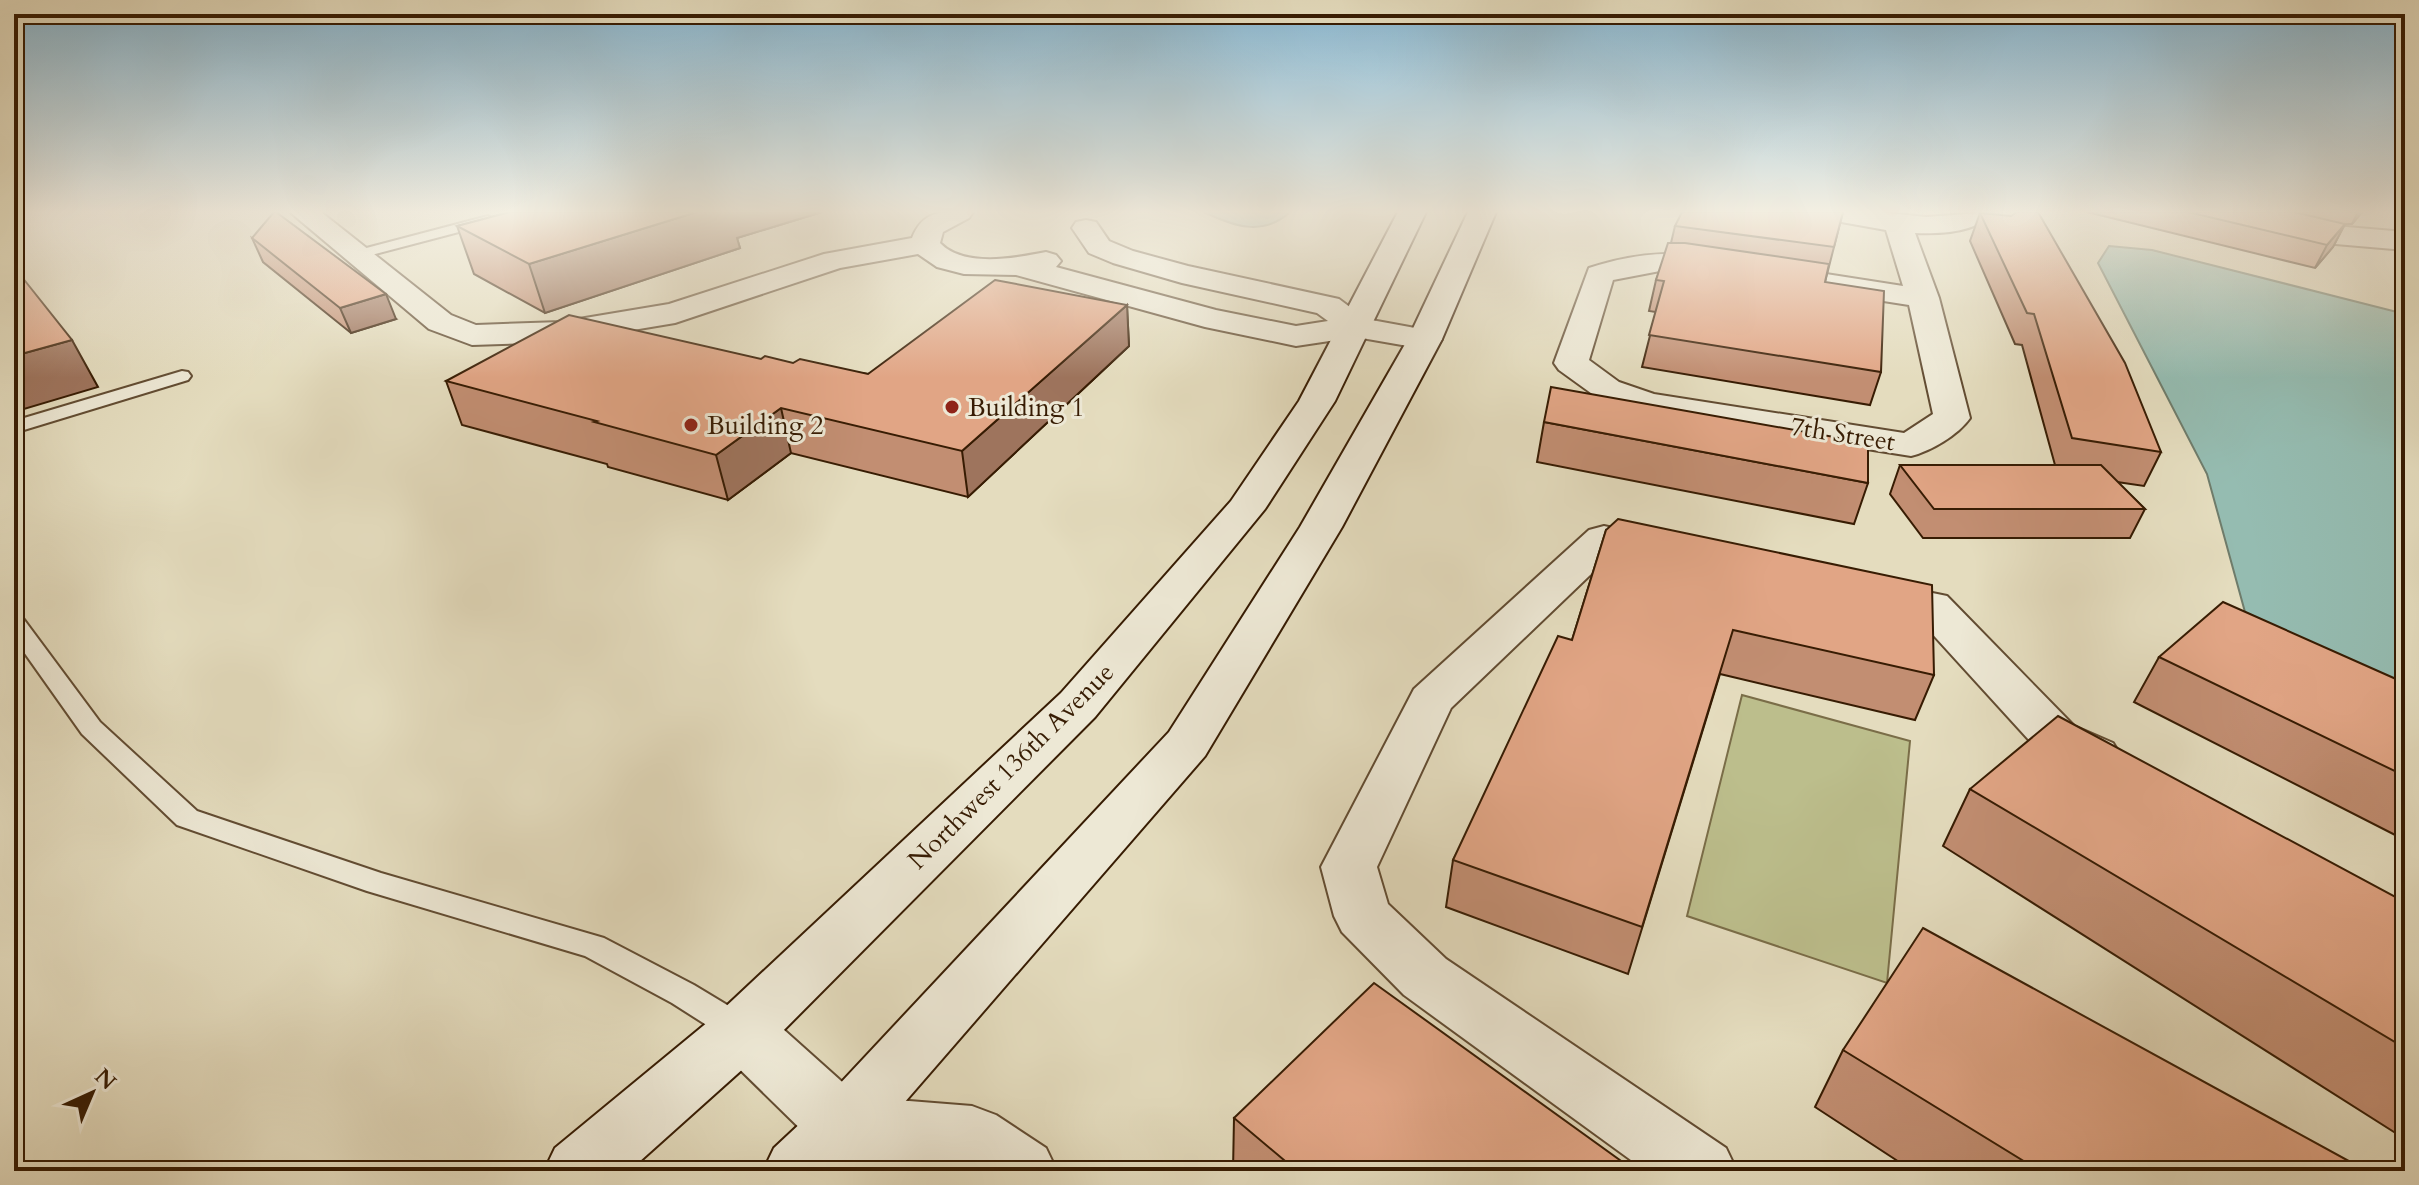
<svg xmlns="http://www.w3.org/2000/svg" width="2419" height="1185" font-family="Cardo,serif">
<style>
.green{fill:#bcbe8c;stroke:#7a6d48;stroke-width:2}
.water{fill:#95bcb1;stroke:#6f7c6b;stroke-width:2}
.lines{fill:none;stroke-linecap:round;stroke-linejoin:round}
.lane-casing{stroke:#624c32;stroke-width:4}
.street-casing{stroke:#624c32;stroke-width:4}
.secondary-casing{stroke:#371c03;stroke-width:4}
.lane{fill:#ede8d5;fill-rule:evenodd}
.street{fill:#ede8d5;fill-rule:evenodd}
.secondary{fill:#ede8d5;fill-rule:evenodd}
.wall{fill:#c28e72;stroke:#371c03;stroke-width:2}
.shaded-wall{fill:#9e745d;stroke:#371c03;stroke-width:2}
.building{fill:#e1a585;stroke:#371c03;stroke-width:2}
.poi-dot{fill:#8f2418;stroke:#ede8d5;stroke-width:3}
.labels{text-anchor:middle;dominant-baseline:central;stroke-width:6;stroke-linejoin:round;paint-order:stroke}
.poi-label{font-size:26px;fill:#371c03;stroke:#ede8d5;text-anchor:start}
.street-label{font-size:26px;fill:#371c03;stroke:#ede8d5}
</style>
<rect width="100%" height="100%" fill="#e4dcbe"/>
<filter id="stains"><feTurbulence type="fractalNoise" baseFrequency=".0025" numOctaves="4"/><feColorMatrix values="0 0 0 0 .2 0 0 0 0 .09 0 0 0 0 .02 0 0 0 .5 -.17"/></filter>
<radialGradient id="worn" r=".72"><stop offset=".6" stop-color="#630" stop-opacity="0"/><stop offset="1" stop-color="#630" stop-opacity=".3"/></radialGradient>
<path class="green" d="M 1742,695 L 1910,741 L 1887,983 L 1687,916 Z"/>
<g class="water">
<path d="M 1204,212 L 1290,212 C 1263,237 1233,226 1204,212 Z"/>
<path d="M 2109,246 L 2152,250 L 2405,314 L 2405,691 L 2245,612 L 2207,474 L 2098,263 Z"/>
</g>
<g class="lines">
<defs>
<g id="lane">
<path d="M 488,216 L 495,220 L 493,223 L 360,258 L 353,254 L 355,251 Z"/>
<path d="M 182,371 L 188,372 L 191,376 L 188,380 L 14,433 L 14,421 Z"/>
<path d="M 14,615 L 22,617 L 100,722 L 197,811 L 381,873 L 604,938 L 694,985 L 752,1020 L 757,1030 L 752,1040 L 741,1044 L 730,1040 L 672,1003 L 585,956 L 367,891 L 177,825 L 82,734 L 14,638 Z"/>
</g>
<g id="street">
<path d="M 290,212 L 321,212 L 451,315 L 476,325 L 561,322 L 669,304 L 824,254 L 912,238 C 924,208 945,212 973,212 L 969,218 L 943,232 L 940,243 C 964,268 1015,258 1046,252 L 1056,255 L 1061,261 L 1056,267 L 1216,310 L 1296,326 L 1328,321 L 1317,313 L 1182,283 L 1113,263 L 1089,253 L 1072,228 L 1076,222 L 1086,220 L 1096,222 L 1109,241 L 1133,251 L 1188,266 L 1339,299 L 1366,319 L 1437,332 L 1442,339 L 1437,346 L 1425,349 L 1356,337 L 1296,346 L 1205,327 L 1016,275 L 964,274 L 937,267 L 918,254 L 840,268 L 675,323 L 561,342 L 472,345 L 429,329 Z"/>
<path d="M 1815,212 L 1879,212 L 1926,217 L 1993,212 C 1978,233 1938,234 1915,233 L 1939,298 L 1970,418 C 1958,435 1931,451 1911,456 L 1634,412 L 1595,396 L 1559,370 L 1554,363 L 1589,268 C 1638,252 1683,249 1733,262 L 1737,268 L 1733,274 L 1722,277 L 1660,271 L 1613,280 L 1589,360 L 1619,382 L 1654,394 L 1904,433 L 1933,414 L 1909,305 L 1826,292 L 1815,289 L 1811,283 L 1815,277 L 1826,274 L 1903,286 L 1886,230 L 1819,218 Z"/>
<path d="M 2221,212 L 2269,212 L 2324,225 L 2405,232 L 2405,250 L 2324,243 L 2225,218 Z"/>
<path d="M 1604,526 L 1677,542 L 1683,551 L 1677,560 L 1662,564 L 1613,553 L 1451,708 L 1377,867 L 1388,904 L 1446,959 L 1726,1148 L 1737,1171 L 1646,1171 L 1404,995 L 1342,932 L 1334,916 L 1321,867 L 1414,689 L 1589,530 Z"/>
<path d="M 1874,581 L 1947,596 L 2074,726 L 2113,743 L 2121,756 L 2113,769 L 2095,774 L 2038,750 L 1916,616 L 1858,603 L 1852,594 L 1858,585 Z"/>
<path d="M 742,1004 L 764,1012 L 859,1097 L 972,1106 L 996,1115 L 1046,1148 L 1057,1171 L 965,1171 L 960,1167 L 893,1162 L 898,1171 L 828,1171 L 819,1147 L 720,1050 L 711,1031 L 720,1012 Z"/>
</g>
<g id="secondary">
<path d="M 1398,212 L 1426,212 L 1335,401 L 1265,509 L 1095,717 L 764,1050 L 629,1171 L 544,1171 L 555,1148 L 720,1012 L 1061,693 L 1231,501 L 1299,401 Z"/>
<path d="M 1468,212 L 1496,212 L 1442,339 L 1342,527 L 1205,756 L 845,1171 L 763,1171 L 774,1148 L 820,1105 L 1169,732 L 1300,527 L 1408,339 Z"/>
</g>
</defs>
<use href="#lane" class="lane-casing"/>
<use href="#street" class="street-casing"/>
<use href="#secondary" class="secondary-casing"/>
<use href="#lane" class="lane"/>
<use href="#street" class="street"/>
<use href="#secondary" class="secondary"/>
</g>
<g class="wall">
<path d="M 510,212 L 822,212 L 737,238 L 740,248 L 545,313 L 474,274 L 457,226 Z"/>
<path d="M 1843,212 L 1825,282 L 1881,372 L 1870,405 L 1642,367 L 1656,312 L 1649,311 L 1656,280 L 1671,243 L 1675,226 Z"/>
<path d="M 2087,212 L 2362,212 L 2352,224 L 2345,224 L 2333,247 L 2315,268 Z"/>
<path d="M 1980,213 L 2161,452 L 2144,486 L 2117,482 L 2145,509 L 2130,538 L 1923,538 L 1890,494 L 1900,465 L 2055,465 L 2022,345 L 2015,344 L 1970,241 Z"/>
<path d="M 252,238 L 396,319 L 351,333 L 263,262 Z"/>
<path d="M 1127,305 L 1129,346 L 968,497 L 791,453 L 728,500 L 608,467 L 607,464 L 462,425 L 446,381 L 761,359 L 868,374 Z"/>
<path d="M 1544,422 L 1868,483 L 1854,524 L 1537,462 Z"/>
<path d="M 1606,530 L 1934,675 L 1915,720 L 1720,674 L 1628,974 L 1446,907 L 1453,860 L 1572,640 Z"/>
<path d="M 2159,657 L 2405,683 L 2405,840 L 2134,702 Z"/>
<path d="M 1970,789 L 2405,902 L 2405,1139 L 1943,846 Z"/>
<path d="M 1843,1050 L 2367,1171 L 1913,1171 L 1815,1107 Z"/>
<path d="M 1234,1118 L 1635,1171 L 1233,1171 Z"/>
</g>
<g class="shaded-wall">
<path d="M 697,212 L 822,212 L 737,238 L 740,248 L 545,313 L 529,264 Z"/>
<path d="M 2358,212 L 2362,212 L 2352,224 Z"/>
<path d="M 2345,224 L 2333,247 L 2315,268 L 2327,245 Z"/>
<path d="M 386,294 L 396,319 L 351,333 L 340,308 Z"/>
<path d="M 1127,305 L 1129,346 L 968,497 L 962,451 Z"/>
<path d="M 72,340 L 98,387 L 14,412 L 14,356 Z"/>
<path d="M 781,408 L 791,453 L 728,500 L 716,455 Z"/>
</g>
<g class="building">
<path d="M 274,212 L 276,212 L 386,294 L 340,308 L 252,238 Z"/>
<path d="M 510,212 L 697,212 L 529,264 L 457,226 Z"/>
<path d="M 1682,212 L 1843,212 L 1834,247 L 1675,226 Z"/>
<path d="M 2017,212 L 2038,212 L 2125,363 L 2161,452 L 2072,438 L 2034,314 L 2027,313 L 1980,213 L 2011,216 Z"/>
<path d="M 2188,212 L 2294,212 L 2345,224 L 2327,245 Z"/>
<path d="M 1668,243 L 1685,243 L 1829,264 L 1825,282 L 1884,291 L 1881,372 L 1649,335 L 1664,281 L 1656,280 Z"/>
<path d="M 14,267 L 72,340 L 14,356 Z"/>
<path d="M 995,280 L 1127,305 L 962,451 L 781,408 L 716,455 L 594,422 L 597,421 L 446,381 L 569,315 L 761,359 L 765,356 L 793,363 L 800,359 L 868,374 Z"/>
<path d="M 1551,387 L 1868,443 L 1868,483 L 1544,422 Z"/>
<path d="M 1900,465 L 2101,465 L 2145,509 L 1934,509 Z"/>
<path d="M 1618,519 L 1932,585 L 1934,675 L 1733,630 L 1642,927 L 1453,860 L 1558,636 L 1572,640 L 1606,530 Z"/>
<path d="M 2223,602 L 2405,683 L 2405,776 L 2159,657 Z"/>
<path d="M 2058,716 L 2405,902 L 2405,1048 L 1970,789 Z"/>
<path d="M 1923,928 L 2367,1171 L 2040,1171 L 1843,1050 Z"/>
<path d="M 1374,983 L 1635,1171 L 1297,1171 L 1234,1118 Z"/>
</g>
<linearGradient id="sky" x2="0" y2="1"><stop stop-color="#87b7d2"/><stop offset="0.56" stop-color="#f3efe2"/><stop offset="1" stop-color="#f3efe2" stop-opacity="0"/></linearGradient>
<rect width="2419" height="378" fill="url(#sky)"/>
<g class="poi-dot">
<circle cx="952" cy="407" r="8"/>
<circle cx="691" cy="425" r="8"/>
</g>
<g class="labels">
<g class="poi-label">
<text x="968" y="407">Building 1</text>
<text x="707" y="425">Building 2</text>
</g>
<g class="street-label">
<text transform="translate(1843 434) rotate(9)">7th Street</text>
<text transform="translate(1011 766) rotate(-45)">Northwest 136th Avenue</text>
</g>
</g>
<rect width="2419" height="1185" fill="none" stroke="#e4dcbe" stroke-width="48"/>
<rect x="16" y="16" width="2387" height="1153" fill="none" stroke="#371c03" stroke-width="4"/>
<rect x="24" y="24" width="2371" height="1137" fill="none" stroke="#371c03" stroke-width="2"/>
<g transform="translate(92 1093) rotate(44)" stroke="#ede8d5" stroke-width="6" paint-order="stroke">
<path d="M0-6L14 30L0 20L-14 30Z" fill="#371c03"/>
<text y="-12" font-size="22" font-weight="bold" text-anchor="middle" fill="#371c03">N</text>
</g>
<rect width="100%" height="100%" filter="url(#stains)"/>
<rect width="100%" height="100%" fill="url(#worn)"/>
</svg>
